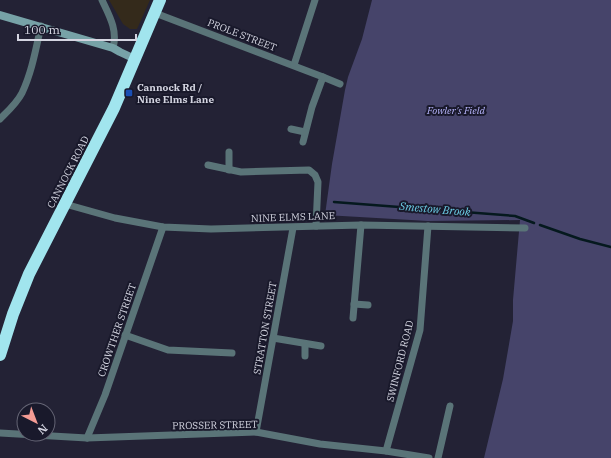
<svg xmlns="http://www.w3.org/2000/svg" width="611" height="458" font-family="'IBM Plex Serif',serif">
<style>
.commercial{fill:#342a1b}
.green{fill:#46446a}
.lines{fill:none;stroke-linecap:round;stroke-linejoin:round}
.stream{stroke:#05191e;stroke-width:2.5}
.street{stroke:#5a7478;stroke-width:7}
.secondary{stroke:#77a2a7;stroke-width:8}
.highway{stroke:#a1e5ee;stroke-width:12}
.transit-dot{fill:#1a4fb4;stroke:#19192b;stroke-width:1.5}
.labels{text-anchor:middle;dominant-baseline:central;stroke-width:4;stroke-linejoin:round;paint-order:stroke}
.street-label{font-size:10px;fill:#d4d5e1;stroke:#19192b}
.poi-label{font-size:10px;font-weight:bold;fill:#d4d5e1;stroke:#19192b;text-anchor:start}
.park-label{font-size:10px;font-style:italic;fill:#b9b7fe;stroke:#19192b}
.water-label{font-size:11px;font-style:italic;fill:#6ed2ea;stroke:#19192b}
</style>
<rect width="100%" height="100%" fill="#232235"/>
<path class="commercial" d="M 109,0 L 150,0 L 137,29 L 130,29 L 123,24 Z"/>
<path class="green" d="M 372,0 L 611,0 L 611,458 L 484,458 L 503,379 L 513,321 L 513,300 L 520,220 L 428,221 L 325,215 L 332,164 L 345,90 L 348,77 L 362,39 Z"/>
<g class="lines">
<g class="stream">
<path d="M 334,202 L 515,216 L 534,223"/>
<path d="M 540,225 L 580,239 L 611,247"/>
</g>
<g class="street">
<path d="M 102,0 C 109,15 118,30 113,48"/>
<path d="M 155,13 L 323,77 L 312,107 L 303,142"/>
<path d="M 294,65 L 315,0"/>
<path d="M 323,77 L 340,84"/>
<path d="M 0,119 C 8,111 17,103 22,93 C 32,72 36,48 41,26"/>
<path d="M 291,129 L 305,132"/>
<path d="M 208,165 L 241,172 L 309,170 L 315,175 L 318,182 L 316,226"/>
<path d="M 229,170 L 229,152"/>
<path d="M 65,204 L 115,218 L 163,227 L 211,229 L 361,225 L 525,228"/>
<path d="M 354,304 L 368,305"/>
<path d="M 353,318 L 361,225"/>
<path d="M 125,335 L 168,350 L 232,353"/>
<path d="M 273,338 L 321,346"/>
<path d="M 305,345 L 305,356"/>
<path d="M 256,432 L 293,228"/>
<path d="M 0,433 L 87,438 L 256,432 L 320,444 L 386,451 L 429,458"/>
<path d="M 87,438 L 105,395 L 163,227"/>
<path d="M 386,451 L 420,330 L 428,226"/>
<path d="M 438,458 L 450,406"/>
</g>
<path class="secondary" d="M 0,15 L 113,48 L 120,52 L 135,59"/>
<path class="highway" d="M 0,355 L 13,314 L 29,274 L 114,108 L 160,0"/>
</g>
<rect class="transit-dot" x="125" y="89" width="8" height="8" rx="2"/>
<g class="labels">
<g class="street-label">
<text transform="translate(242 35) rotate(21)">PROLE STREET</text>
<text transform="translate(68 172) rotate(-63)">CANNOCK ROAD</text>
<text transform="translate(293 217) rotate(-2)">NINE ELMS LANE</text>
<text transform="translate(265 328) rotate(-80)">STRATTON STREET</text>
<text transform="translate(117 330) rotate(-71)">CROWTHER STREET</text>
<text transform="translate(400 361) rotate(-76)">SWINFORD ROAD</text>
<text transform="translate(215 425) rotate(-1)">PROSSER STREET</text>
</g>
<g class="poi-label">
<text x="137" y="87">Cannock Rd /<tspan x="137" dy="12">Nine Elms Lane</tspan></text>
</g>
<g class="park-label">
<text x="456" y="110">Fowler's Field</text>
</g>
<g class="water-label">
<text transform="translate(435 209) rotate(5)">Smestow Brook</text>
</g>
</g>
<g transform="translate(36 422) rotate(138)"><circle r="19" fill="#19192b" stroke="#646474"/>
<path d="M0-3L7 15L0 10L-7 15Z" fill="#f59c95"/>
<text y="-6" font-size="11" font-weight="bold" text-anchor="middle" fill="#d4d5e1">N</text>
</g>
<path d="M18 34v6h118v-6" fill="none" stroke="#d4d5e1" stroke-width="2"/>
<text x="24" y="34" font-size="12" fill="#d4d5e1" stroke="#19192b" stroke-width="3" paint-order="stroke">100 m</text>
</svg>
